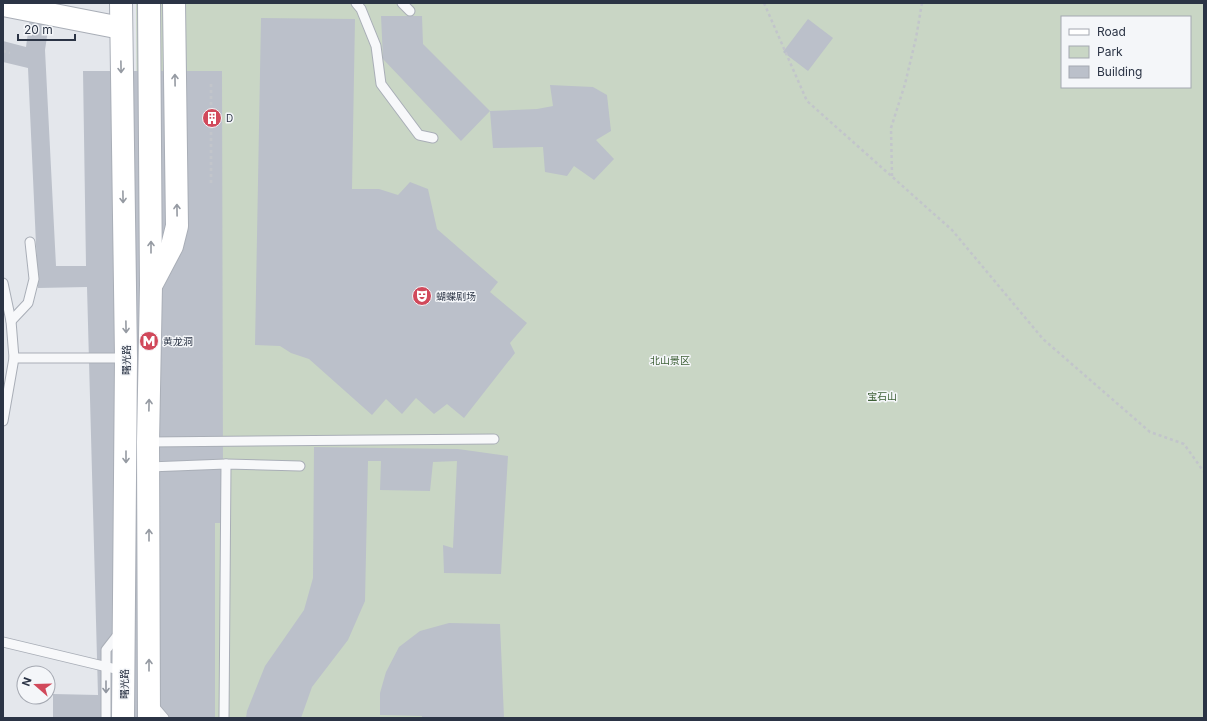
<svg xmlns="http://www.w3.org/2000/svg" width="1207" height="721" font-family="Inter,'Noto Sans SC',sans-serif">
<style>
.green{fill:#c9d6c5;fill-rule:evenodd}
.building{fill:#bbc0ca}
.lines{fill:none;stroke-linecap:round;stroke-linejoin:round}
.service-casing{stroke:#a9aeb7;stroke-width:11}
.secondary-casing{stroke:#a9aeb7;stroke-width:24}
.path{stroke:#c2c5cb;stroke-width:2.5;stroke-dasharray:3 3;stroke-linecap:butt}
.service{stroke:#f7f8fa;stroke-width:9}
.secondary{stroke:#fff;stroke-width:22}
.oneway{stroke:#959aa2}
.oneway2{stroke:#9196a0}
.labels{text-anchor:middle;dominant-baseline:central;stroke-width:3;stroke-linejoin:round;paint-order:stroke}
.poi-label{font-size:10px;fill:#2b3445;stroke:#f4f6f9;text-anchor:start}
.street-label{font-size:10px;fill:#2b3445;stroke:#f4f6f9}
.park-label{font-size:10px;fill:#3f6138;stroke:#f4f6f9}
</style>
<rect width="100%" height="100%" fill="#e4e7ec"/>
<path class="green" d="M 136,3 L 1204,3 L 1204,718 L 140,718 L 140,536 ZM 1062,17 L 1190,17 L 1190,87 L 1062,87 Z"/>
<g class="building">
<path d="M 32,3 L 52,3 L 45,50 L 56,266 L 86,266 L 83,71 L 222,71 L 223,476 L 221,523 L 215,523 L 215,718 L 53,718 L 53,694 L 98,695 L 87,287 L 38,288 L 28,68 L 3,62 L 3,41 L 26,47 Z"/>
<path d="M 381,16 L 422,16 L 423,44 L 490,111 L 461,141 L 383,59 Z"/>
<path d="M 261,18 L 355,19 L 352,189 L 379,189 L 398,195 L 410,182 L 428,189 L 437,229 L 498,282 L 490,292 L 527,323 L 510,343 L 515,353 L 464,418 L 447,404 L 434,414 L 416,398 L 402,414 L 386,399 L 372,415 L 309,359 L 291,353 L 280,346 L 255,345 Z"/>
<path d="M 808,19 L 833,38 L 808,71 L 783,52 Z"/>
<path d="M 550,85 L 593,87 L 607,95 L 611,131 L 596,140 L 614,159 L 594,180 L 574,166 L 567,176 L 545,172 L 543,147 L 493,148 L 490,111 L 537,109 L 553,106 Z"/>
<path d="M 314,447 L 458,449 L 508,456 L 501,574 L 444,573 L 443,545 L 453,548 L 457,461 L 433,462 L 430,491 L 380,490 L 381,461 L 368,461 L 365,601 L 348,640 L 312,687 L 301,718 L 246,718 L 247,711 L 265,666 L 304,610 L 313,578 Z"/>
<path d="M 449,623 L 500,624 L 504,718 L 422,718 L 422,716 L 380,715 L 380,693 L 386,672 L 399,647 L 420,631 Z"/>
</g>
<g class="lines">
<defs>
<g id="service">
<path d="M 356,3 L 361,9 L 376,46 L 381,84 L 419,135 L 433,138"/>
<path d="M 402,3 L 410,11"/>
<path d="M 3,283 L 11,321 L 14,358"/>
<path d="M 11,321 L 28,303 L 34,279 L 30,242"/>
<path d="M 3,421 L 14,358 L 126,358"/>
<path d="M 148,442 L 494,439"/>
<path d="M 149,467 L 226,464 L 300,466"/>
<path d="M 3,642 L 124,671"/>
<path d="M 152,704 L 164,718"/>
<path d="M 106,718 L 106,650 L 120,632"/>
<path d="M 224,718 L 226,464"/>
</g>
<g id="secondary">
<path d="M 121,3 L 126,358 L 123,718"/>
<path d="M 3,5 L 121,28"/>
<path d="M 153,282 L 172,246 L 177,226 L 174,3"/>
<path d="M 149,718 L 148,442 L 151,285 L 149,3"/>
</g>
</defs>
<use href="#service" class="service-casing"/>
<use href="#secondary" class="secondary-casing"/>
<g class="path">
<path d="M 764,3 L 807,101 L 952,230 L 1043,339 L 1150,432 L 1184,444 L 1204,472"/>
<path d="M 3,51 L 10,53"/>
<path d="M 211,84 L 211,183"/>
<path d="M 892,176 L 891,128 L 905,84 L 916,38 L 922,3"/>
</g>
<use href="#service" class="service"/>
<use href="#secondary" class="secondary"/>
</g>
<defs><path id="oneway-shaft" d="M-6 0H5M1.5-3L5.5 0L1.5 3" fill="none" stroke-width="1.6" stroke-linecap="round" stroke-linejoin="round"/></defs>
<g class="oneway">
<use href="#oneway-shaft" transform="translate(121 67) rotate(89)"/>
<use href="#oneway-shaft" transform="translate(175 80) rotate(-91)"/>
<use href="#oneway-shaft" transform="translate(123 197) rotate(89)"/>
<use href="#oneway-shaft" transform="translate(177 210) rotate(-91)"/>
<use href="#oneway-shaft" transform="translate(151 247) rotate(-90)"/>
<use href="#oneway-shaft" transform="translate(126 327) rotate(89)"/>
<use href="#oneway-shaft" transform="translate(149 405) rotate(-89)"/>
<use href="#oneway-shaft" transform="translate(126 457) rotate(90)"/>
<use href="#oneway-shaft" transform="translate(149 535) rotate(-90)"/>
<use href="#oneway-shaft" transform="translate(149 665) rotate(-90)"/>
</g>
<use class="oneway2" href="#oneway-shaft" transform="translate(106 687) rotate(90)"/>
<defs>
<symbol id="building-disc" viewBox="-11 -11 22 22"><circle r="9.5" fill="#d1495b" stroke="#f4f6f9"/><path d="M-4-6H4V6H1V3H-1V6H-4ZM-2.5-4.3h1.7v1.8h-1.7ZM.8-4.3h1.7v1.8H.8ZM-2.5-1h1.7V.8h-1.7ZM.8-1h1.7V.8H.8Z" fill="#fff"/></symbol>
<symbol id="theatre-disc" viewBox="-11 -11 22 22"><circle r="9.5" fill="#d1495b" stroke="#f4f6f9"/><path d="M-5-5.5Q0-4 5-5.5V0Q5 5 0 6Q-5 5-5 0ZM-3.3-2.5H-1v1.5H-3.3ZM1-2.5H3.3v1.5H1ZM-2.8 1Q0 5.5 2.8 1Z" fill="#fff"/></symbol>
<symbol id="metro-disc" viewBox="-11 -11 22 22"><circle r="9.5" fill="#d1495b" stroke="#f4f6f9"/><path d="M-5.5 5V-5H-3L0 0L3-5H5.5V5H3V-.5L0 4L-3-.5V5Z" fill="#fff"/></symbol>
</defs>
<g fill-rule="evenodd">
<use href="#building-disc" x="201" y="107" width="22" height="22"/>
<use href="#theatre-disc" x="411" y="285" width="22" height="22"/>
<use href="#metro-disc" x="138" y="330" width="22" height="22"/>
</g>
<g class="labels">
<g class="poi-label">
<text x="226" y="118">D</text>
<text x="436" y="296">蝴蝶剧场</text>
<text x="163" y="341">黄龙洞</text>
</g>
<g class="street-label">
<text transform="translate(126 360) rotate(-90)">曙光路</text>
<text transform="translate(124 684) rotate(-90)">曙光路</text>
</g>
<g class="park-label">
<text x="670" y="360">北山景区</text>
<text x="882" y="396">宝石山</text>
</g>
</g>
<rect width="1207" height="721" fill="none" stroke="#2b3445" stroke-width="8"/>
<rect x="1061" y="16" width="130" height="72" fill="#f4f6f9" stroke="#a4a8b1"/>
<rect x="1069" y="29" width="20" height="6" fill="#ffffff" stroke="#a4a8b1"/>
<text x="1097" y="36" font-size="12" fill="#2b3445">Road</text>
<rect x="1069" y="46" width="20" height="12" fill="#c9d6c5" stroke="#a4a8b1"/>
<text x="1097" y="56" font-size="12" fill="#2b3445">Park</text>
<rect x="1069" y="66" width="20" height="12" fill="#bbc0ca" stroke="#a4a8b1"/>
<text x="1097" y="76" font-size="12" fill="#2b3445">Building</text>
<g transform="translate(36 685) rotate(290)"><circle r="19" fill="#f4f6f9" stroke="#a4a8b1"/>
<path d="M0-3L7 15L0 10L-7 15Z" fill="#d1495b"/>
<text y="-6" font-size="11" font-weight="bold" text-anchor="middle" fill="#2b3445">N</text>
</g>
<path d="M18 34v6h57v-6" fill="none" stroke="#2b3445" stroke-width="2"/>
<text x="24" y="34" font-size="12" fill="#2b3445" stroke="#f4f6f9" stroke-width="3" paint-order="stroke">20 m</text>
</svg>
